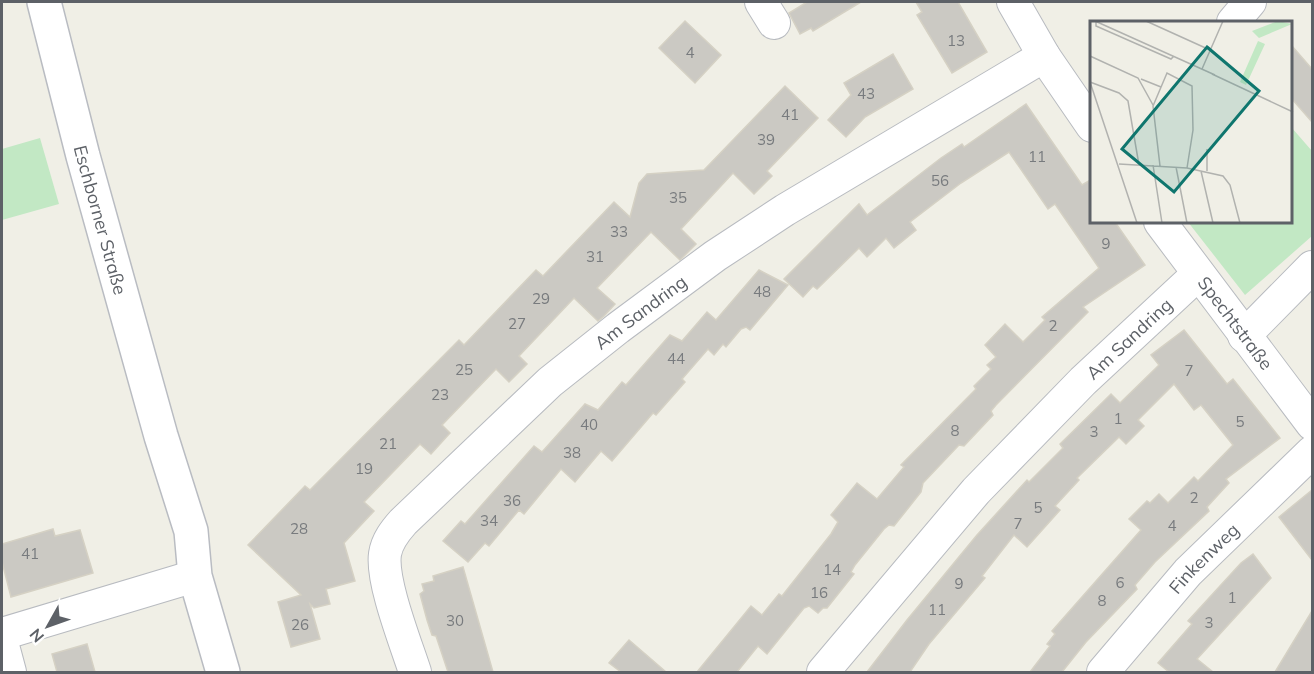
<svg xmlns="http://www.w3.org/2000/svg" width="1314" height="674" font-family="Mulish,sans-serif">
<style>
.green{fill:#c2e8c4}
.building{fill:#cbc9c3;stroke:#d5d1c4;stroke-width:1.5}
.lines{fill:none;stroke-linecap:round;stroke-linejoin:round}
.street-casing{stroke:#b8bbc0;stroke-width:34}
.secondary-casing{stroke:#b9bcc2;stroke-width:36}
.street{stroke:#fff;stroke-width:32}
.secondary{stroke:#fff;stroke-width:33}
.labels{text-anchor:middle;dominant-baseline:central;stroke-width:4.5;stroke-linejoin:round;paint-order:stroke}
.number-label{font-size:15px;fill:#787b7e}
.street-label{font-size:18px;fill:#5d6167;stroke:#fff}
.inset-road{fill:none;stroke:#b1b2af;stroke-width:1.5}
.view{fill:#0f766e;fill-opacity:0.15;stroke:#0f766e;stroke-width:3}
.inset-edge{fill:none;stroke:#5d6167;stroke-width:3}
</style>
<rect width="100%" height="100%" fill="#f0efe6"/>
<g class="green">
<path d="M 1292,128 L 1312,151 L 1312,236 L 1245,295 L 1188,222 L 1292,222 Z"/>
<path d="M 40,138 L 59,204 L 2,220 L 2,149 Z"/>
</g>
<g class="building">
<path d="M 807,2 L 861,2 L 813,31 L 811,28 L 800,34 L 789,13 Z"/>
<path d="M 916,2 L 958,2 L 987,52 L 952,73 L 917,15 L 922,12 Z"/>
<path d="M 685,21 L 721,55 L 695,83 L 659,48 Z"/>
<path d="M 1292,46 L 1312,69 L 1312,122 L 1292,99 Z"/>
<path d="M 893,54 L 913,89 L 865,117 L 846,137 L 828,120 L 851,95 L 844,83 Z"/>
<path d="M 785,86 L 818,118 L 767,171 L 772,176 L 754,194 L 733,173 L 681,229 L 696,244 L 680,260 L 651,232 L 597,288 L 615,304 L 604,316 L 598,321 L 574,298 L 519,356 L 527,364 L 509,382 L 496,369 L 442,425 L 450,433 L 431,454 L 420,444 L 364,502 L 374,511 L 344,543 L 355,581 L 326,589 L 330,604 L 314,608 L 310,604 L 320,639 L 291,647 L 278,602 L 301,595 L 248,545 L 305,486 L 310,490 L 459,340 L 464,345 L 536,270 L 543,276 L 614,202 L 630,217 L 639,183 L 647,174 L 704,170 Z"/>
<path d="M 1026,104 L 1082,185 L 1092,179 L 1092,222 L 1115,222 L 1145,265 L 1083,307 L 1088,312 L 996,405 L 991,411 L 993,415 L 964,446 L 959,445 L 923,483 L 921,492 L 894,526 L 889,525 L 884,529 L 855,565 L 851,572 L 854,574 L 827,608 L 823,608 L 818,613 L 809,606 L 804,608 L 767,654 L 758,646 L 737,672 L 697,672 L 751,606 L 762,615 L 779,594 L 782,596 L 831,534 L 838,522 L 831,515 L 857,483 L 877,499 L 904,467 L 901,465 L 976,389 L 974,386 L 991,369 L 987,365 L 996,357 L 985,345 L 1005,324 L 1023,342 L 1045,320 L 1042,317 L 1099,268 L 1055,204 L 1048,209 L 1009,152 L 961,183 L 910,222 L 916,230 L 894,248 L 886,238 L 867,257 L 859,248 L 817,289 L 813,286 L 803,297 L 784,279 L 859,204 L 867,215 L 941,158 L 962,144 L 964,147 Z"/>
<path d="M 759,270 L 788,285 L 750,330 L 746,327 L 741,329 L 726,347 L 723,344 L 714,355 L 708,349 L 682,379 L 685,382 L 656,415 L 653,413 L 612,461 L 601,451 L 575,482 L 561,469 L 524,514 L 519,510 L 489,546 L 485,543 L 468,562 L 443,541 L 461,521 L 465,524 L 534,446 L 542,452 L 585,404 L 598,410 L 622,382 L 626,385 L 670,335 L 682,341 L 707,312 L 716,320 Z"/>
<path d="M 1184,330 L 1227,384 L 1233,379 L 1280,438 L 1226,479 L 1229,483 L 1207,507 L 1209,511 L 1155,562 L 1135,585 L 1137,589 L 1086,642 L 1062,672 L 1030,672 L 1050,646 L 1047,644 L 1055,634 L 1052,631 L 1141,530 L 1129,519 L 1147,501 L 1150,503 L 1159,494 L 1168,503 L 1194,477 L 1198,481 L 1233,445 L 1201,405 L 1194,410 L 1174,384 L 1138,420 L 1144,426 L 1126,444 L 1119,437 L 1077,478 L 1079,480 L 1055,506 L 1060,510 L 1027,547 L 1014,535 L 982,576 L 985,578 L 929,644 L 910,672 L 867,672 L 907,620 L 977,535 L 1027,480 L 1029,482 L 1063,448 L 1060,444 L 1111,394 L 1120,403 L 1159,365 L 1151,355 Z"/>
<path d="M 1312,490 L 1312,560 L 1279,517 Z"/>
<path d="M 53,529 L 55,536 L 80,530 L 93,573 L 11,597 L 2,562 L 2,544 Z"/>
<path d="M 1253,554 L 1271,578 L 1197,659 L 1213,672 L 1169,672 L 1158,663 L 1192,624 L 1188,621 L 1241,563 Z"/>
<path d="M 463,567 L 493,672 L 448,672 L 436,636 L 432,635 L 427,620 L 420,594 L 424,591 L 422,584 L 434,581 L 433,576 Z"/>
<path d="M 1312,611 L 1312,672 L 1275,672 Z"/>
<path d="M 629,640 L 666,672 L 621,672 L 609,663 Z"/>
<path d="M 87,644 L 95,672 L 57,672 L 52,654 Z"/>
</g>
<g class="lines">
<defs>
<g id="street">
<path d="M 761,2 L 774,23"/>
<path d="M 1013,2 L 1044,56 L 1092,126"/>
<path d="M 1233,22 L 1250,2"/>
<path id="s1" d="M 1160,222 L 1312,424"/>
<path d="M 1244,336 L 1312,267"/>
<path d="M 2,634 L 195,576"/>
<path d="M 2,642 L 10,672"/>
<path id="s2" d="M 415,672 C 406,644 381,581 385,554 C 387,541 395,531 403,522 L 550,382 L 618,328 L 715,256 L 785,210 L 1044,56"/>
<path id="s3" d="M 823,672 L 976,491 L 1083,381 L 1197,275"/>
<path id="s4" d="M 1103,672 L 1188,572 L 1312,452"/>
</g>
<g id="secondary">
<path id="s5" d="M 44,2 L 83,156 L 161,436 L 191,531 L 195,576 L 223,672"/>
</g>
</defs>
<use href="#street" class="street-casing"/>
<use href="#secondary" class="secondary-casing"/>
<use href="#street" class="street"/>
<use href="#secondary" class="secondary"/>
</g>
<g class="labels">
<g class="number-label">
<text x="956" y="40">13</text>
<text x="690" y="52">4</text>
<text x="866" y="93">43</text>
<text x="790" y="114">41</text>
<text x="766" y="139">39</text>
<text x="1037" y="156">11</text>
<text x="940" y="180">56</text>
<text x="678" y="197">35</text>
<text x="619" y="231">33</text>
<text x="1106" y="243">9</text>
<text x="595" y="256">31</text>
<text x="762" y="291">48</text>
<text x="541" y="298">29</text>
<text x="517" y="323">27</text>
<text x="1053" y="325">2</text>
<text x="676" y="358">44</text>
<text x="464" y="369">25</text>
<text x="1189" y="370">7</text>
<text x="440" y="394">23</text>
<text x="1118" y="418">1</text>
<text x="1240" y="421">5</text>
<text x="589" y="424">40</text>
<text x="955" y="430">8</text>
<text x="1094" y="431">3</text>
<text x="388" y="443">21</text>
<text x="572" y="452">38</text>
<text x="364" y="468">19</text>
<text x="1194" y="497">2</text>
<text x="512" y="500">36</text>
<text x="1038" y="507">5</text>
<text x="489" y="520">34</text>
<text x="1018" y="523">7</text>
<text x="1172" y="525">4</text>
<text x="299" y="528">28</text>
<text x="30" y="553">41</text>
<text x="832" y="569">14</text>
<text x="1120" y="582">6</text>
<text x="959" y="583">9</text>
<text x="819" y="592">16</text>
<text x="1232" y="597">1</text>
<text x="1102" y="600">8</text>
<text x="937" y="609">11</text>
<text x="455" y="620">30</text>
<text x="1209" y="622">3</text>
<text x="300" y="624">26</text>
</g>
<g class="street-label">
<text stroke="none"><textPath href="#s5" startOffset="225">Eschborner Straße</textPath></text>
<text stroke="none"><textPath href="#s2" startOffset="477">Am Sandring</textPath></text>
<text stroke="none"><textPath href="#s1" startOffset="126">Spechtstraße</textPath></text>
<text stroke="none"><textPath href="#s3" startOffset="453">Am Sandring</textPath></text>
<text stroke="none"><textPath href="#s4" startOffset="152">Finkenweg</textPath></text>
</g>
</g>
<g transform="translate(1090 21)">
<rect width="202" height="202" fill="#f0efe6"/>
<path d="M 188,0 L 202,3 L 169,17 L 162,10 ZM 168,20 L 175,23 L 156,64 L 150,61 Z" fill="#c2e8c4"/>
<path class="inset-road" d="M 5,0 L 125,54M 56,0 L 120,29M 6,1 L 6,5 L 81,38 L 84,35M 0,35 L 48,57 L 63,84M 112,48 L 133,0M 122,53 L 203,91M 51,58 L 71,66M 0,61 L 47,202M 0,61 L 29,72 L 38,80 L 49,144M 29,143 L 97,147 L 133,155 L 140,164 L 150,202M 63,144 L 72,202M 70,145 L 63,85 L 77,52 L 102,65 L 103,109 L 97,147M 86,146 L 97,202M 111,150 L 123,202M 117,150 L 117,128"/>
<path class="view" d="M 117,26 L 169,70 L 84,171 L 32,128 Z"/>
<rect width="202" height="202" class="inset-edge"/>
</g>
<rect width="1314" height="674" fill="none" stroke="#5d6167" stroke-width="6"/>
<g transform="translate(48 626) rotate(230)" stroke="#ffffff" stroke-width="4.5" paint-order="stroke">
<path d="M0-4.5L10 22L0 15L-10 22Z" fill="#5d6167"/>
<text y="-9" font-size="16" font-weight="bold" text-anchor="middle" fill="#5d6167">N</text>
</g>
</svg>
